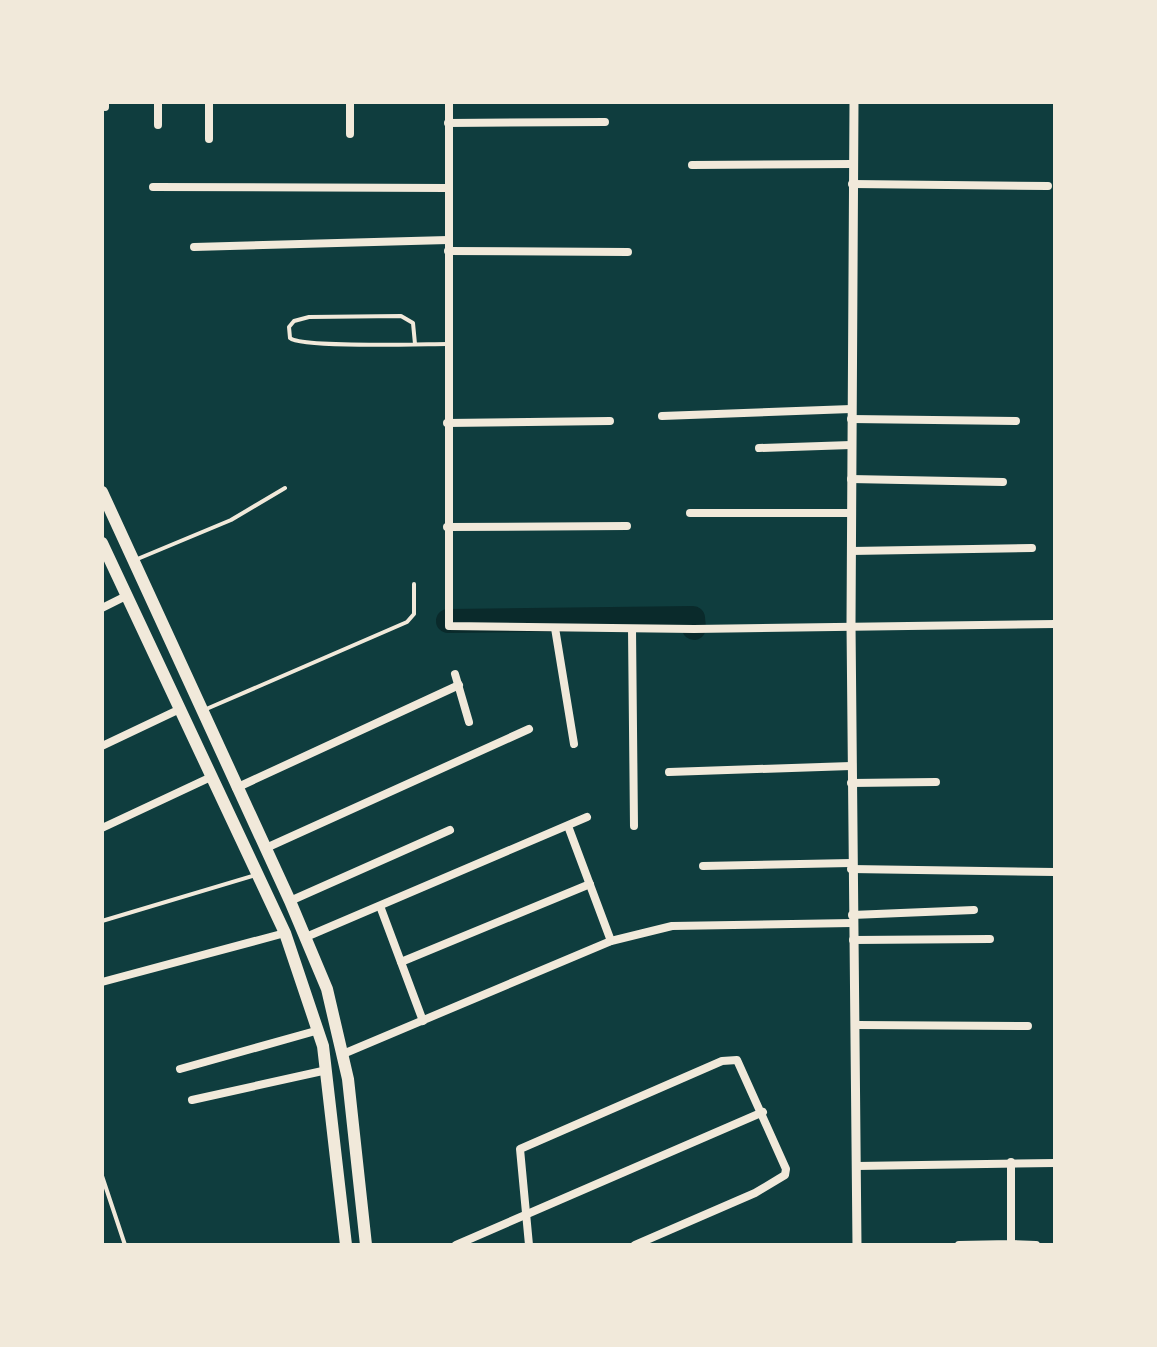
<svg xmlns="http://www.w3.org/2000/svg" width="1157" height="1347" font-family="Merriweather,serif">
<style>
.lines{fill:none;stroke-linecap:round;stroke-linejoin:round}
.river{stroke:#0a2a2b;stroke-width:24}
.service{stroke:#f1e9da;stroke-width:4}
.minor{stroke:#f1e9da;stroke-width:8}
.tertiary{stroke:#f1e9da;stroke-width:9}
.primary{stroke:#f1e9da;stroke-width:12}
</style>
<rect width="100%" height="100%" fill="#0f3d3e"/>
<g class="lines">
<path class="river" d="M 448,621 L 693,618 L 694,628"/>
<g class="service">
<path d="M 415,344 L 413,323 L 401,316 L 309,317 L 294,321 L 289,327 L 290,338 C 301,348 423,344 447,344"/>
<path d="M 135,560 L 231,520 L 285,488"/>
<path d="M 204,710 L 407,622 L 414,614 L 414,584"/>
<path d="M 102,921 L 256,875"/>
<path d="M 102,1176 L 125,1245"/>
</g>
<g class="minor">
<path d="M 449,102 L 449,626 L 694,629 L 1055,624"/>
<path d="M 105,107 L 105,102"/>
<path d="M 448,123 L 605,122"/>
<path d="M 158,125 L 158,102"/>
<path d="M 350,134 L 350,102"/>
<path d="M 209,139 L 209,102"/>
<path d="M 692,165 L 853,164"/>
<path d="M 852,184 L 1048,186"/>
<path d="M 153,187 L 447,188"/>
<path d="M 194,247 L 448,240"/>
<path d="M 448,251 L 628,252"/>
<path d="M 662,416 L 851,409"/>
<path d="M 851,419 L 1016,421"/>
<path d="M 447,423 L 610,421"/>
<path d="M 759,448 L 851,445"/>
<path d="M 851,479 L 1003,482"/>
<path d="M 690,513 L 851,513"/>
<path d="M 447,527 L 627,526"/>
<path d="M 851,551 L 1032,548"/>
<path d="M 102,608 L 126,596"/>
<path d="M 555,628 L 574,744"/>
<path d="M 632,629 L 634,826"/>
<path d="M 455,674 L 469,722"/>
<path d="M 102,746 L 180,709"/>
<path d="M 669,772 L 851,766"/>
<path d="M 851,783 L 936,782"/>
<path d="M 236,788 L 459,685"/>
<path d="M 568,826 L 611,941"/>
<path d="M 102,828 L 211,777"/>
<path d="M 266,848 L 529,729"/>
<path d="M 703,866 L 851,863"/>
<path d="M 851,869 L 1055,872"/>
<path d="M 290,901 L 450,830"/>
<path d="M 380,906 L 423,1021"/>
<path d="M 852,915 L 974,910"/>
<path d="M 306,937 L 587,817"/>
<path d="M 853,940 L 990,939"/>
<path d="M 401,962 L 590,884"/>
<path d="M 102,982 L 285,933"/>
<path d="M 857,1025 L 1028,1026"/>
<path d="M 343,1054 L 611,941 L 672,926 L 852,923"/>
<path d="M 180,1069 L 319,1030"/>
<path d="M 192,1100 L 327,1070"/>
<path d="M 857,1166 L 1055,1163"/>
<path d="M 1011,1244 L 1036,1245"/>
<path d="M 456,1245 L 763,1112"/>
<path d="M 529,1245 L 520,1149 L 722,1061 L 737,1060 L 786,1169 L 785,1175 L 755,1193 L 635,1245"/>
<path d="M 959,1245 L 1011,1244 L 1011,1162"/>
</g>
<path class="tertiary" d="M 854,102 L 851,624 L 857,1245"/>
<g class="primary">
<path d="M 102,492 L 290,901 L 327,989 L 348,1079 L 366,1245"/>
<path d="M 102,543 L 285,933 L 323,1046 L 346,1245"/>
</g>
</g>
<rect width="1157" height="1347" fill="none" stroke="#f1e9da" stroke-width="208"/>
</svg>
